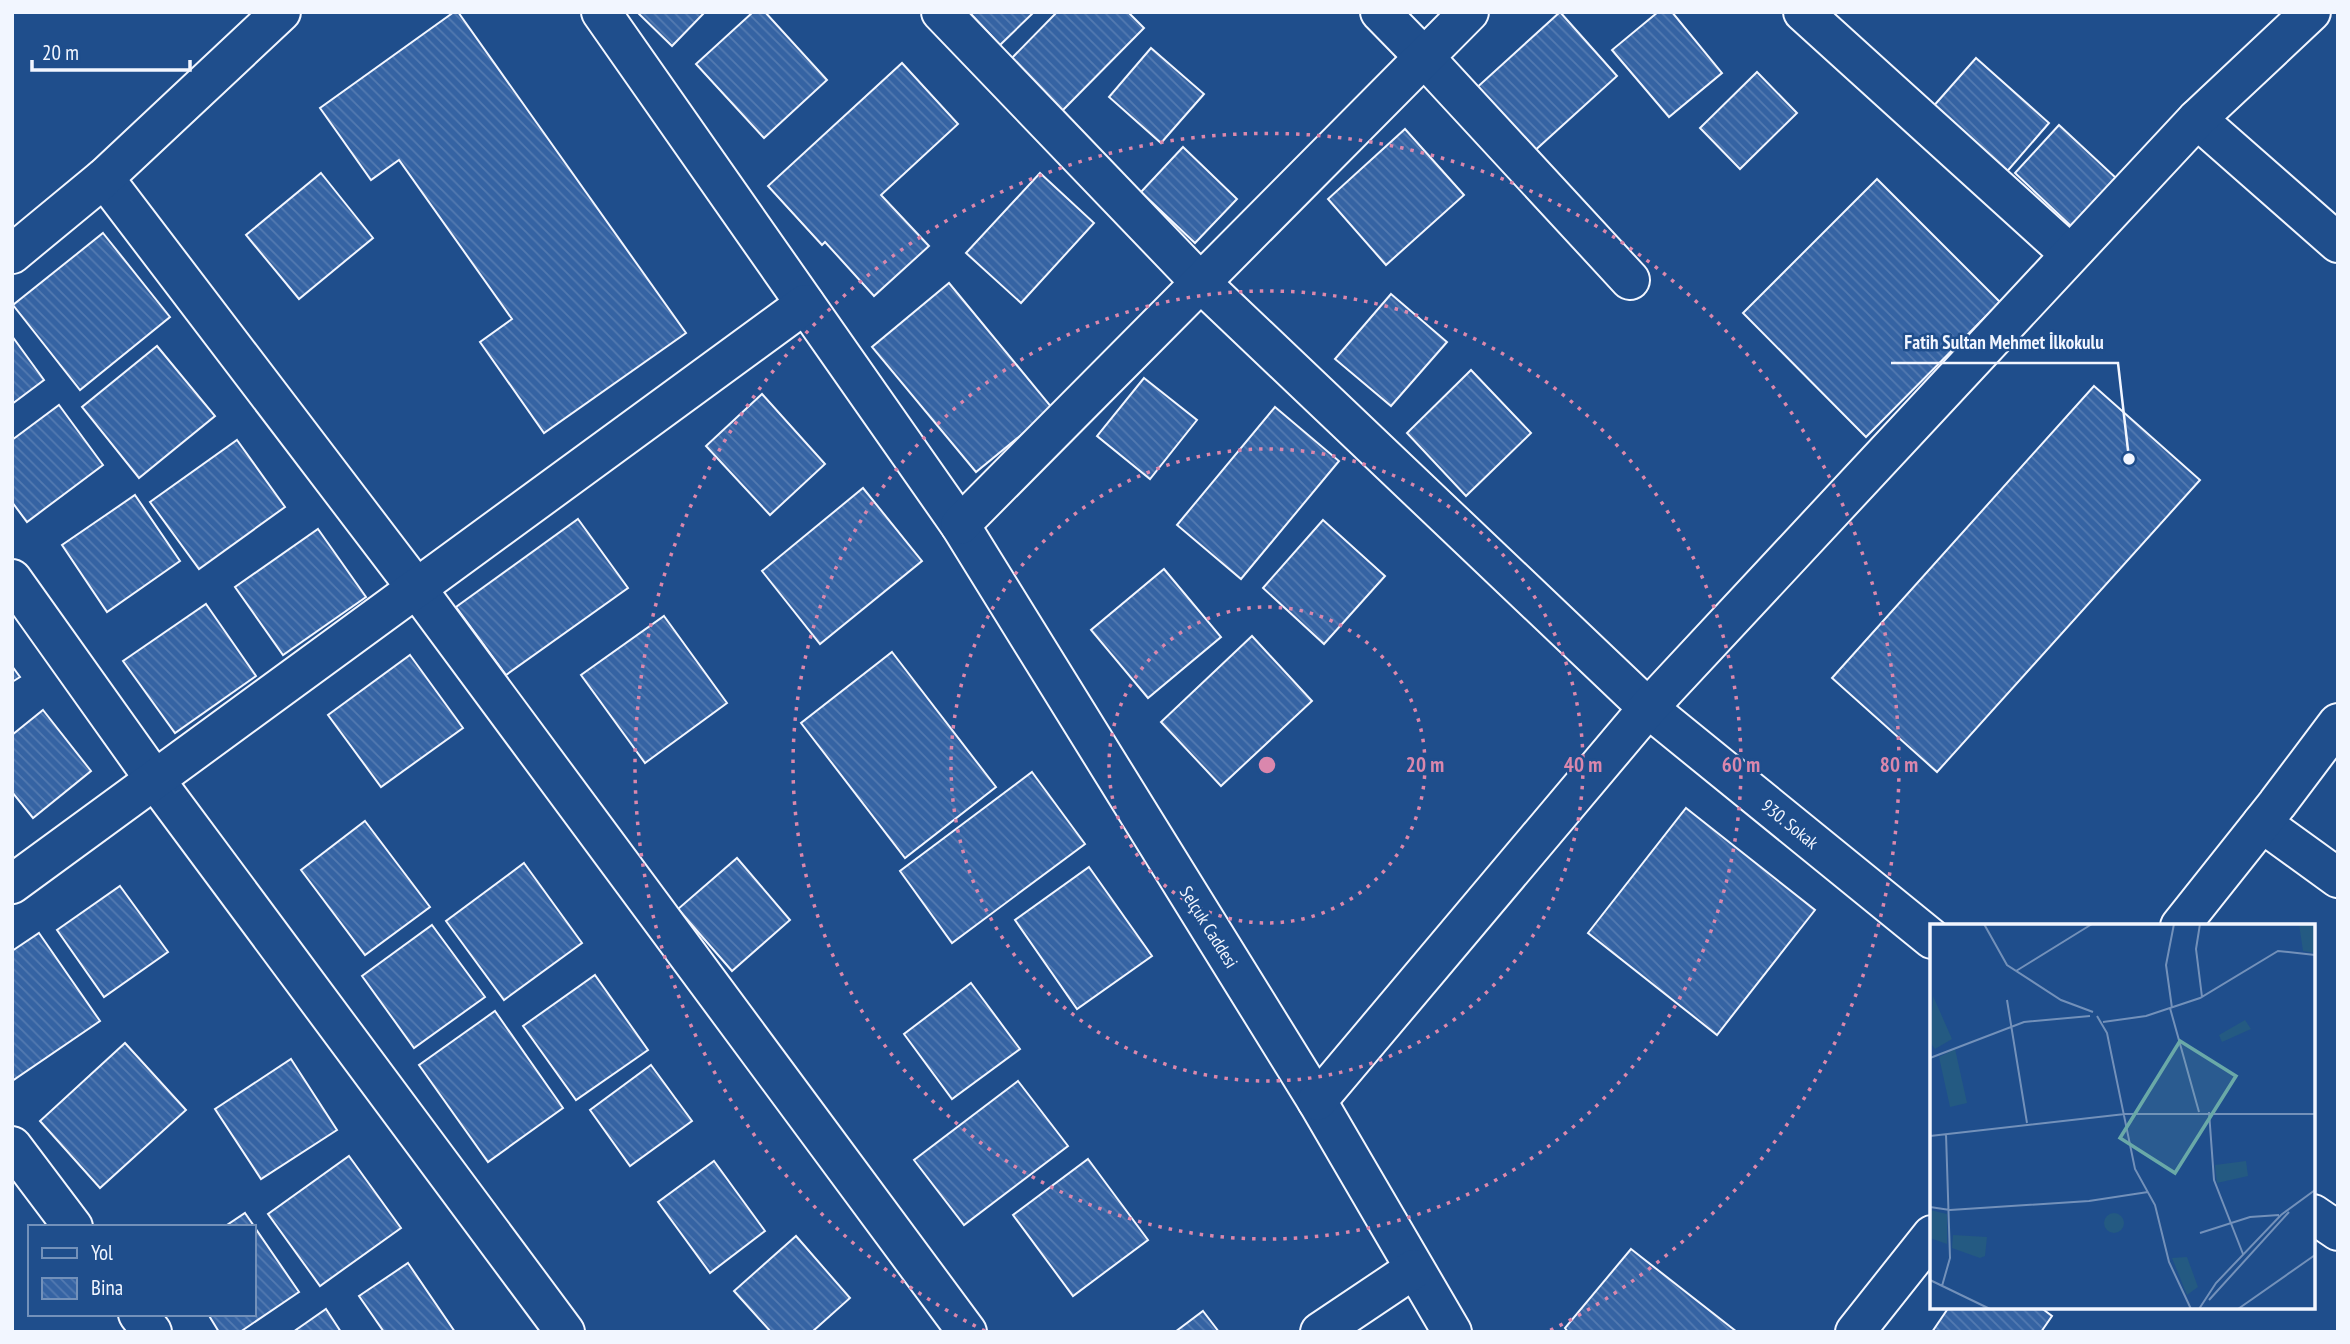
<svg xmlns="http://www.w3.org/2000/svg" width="2350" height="1344" font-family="'PT Sans Narrow',sans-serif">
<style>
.building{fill:url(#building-back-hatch);stroke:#f2f6ff;stroke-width:2}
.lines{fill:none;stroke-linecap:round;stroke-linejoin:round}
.minor-casing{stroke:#f2f6ff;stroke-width:42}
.minor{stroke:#1f4e8c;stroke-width:38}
.ring{fill:none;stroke:#da87ad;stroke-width:3.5;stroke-dasharray:3.5 7}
.labels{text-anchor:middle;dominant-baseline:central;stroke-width:5;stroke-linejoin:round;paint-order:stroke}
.street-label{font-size:18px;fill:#f2f6ff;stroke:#1f4e8c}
.inset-road{fill:none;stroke:#7391ba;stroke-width:2}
.view{fill:#6aa9a8;fill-opacity:0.15;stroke:#6aa9a8;stroke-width:3.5}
.inset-edge{fill:none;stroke:#f2f6ff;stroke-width:3.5}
.centre{fill:#da87ad;stroke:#1f4e8c;stroke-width:3.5}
.ring-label{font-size:21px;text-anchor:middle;font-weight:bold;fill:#da87ad;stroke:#1f4e8c;stroke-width:5;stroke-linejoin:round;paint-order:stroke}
.leader{fill:none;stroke:#f2f6ff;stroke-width:2.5}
.callout-dot{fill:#f2f6ff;stroke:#1f4e8c;stroke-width:2.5}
.callout-label{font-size:19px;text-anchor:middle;font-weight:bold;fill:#f2f6ff;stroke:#1f4e8c;stroke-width:5;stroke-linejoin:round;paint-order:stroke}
</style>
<defs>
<pattern id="building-back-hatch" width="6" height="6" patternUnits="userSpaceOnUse" patternTransform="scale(1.75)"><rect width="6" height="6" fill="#3563a3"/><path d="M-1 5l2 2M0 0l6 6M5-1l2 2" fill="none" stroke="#537ab1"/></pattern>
</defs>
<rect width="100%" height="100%" fill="#1f4e8c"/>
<g class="building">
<path d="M 454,12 L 458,12 L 686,333 L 544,433 L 480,342 L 512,319 L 399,160 L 371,180 L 320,108 Z"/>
<path d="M 637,12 L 705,12 L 672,46 Z"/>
<path d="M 753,12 L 765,12 L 827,80 L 764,138 L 696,64 Z"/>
<path d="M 969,12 L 1034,12 L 1000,45 Z"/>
<path d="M 1057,12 L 1128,12 L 1144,28 L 1059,114 L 1007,63 Z"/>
<path d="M 1560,12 L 1617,76 L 1531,154 L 1473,91 Z"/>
<path d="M 1658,12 L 1672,12 L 1722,73 L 1669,117 L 1612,50 Z"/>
<path d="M 1151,48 L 1204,94 L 1161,143 L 1109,97 Z"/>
<path d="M 1976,58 L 2049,123 L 2004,175 L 1931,109 Z"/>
<path d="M 902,63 L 958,124 L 881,195 L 929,246 L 874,296 L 825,242 L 822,245 L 768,186 Z"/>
<path d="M 1757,72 L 1797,113 L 1740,169 L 1700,128 Z"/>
<path d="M 2059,125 L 2116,178 L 2071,226 L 2015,173 Z"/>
<path d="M 1405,129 L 1464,195 L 1386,265 L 1328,199 Z"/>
<path d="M 1183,147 L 1237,199 L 1195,243 L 1141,192 Z"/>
<path d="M 321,173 L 373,238 L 299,299 L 246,235 Z"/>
<path d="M 1040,173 L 1094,223 L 1021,303 L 966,253 Z"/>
<path d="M 1877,179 L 2000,302 L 1866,437 L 1743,313 Z"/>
<path d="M 103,233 L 170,317 L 80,390 L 13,305 Z"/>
<path d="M 949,283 L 1053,409 L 976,472 L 872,347 Z"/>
<path d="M 1391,294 L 1447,342 L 1391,406 L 1335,359 Z"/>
<path d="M 12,336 L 44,380 L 12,404 Z"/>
<path d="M 157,346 L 215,416 L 139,478 L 82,407 Z"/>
<path d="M 1471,370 L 1531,433 L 1466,496 L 1407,433 Z"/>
<path d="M 1144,378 L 1197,420 L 1150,479 L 1097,436 Z"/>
<path d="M 2094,386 L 2200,480 L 1937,772 L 1832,678 Z"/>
<path d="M 762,394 L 825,464 L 770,515 L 706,446 Z"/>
<path d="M 59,405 L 103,465 L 27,522 L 12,502 L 12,440 Z"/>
<path d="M 1275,407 L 1339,461 L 1241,579 L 1177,525 Z"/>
<path d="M 237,440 L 285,507 L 199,569 L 150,502 Z"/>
<path d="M 863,488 L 922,561 L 820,644 L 762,571 Z"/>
<path d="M 135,495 L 180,561 L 107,612 L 62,545 Z"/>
<path d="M 578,519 L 628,588 L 506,675 L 456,607 Z"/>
<path d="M 1323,520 L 1385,576 L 1324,644 L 1263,588 Z"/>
<path d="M 318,529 L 366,597 L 283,655 L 235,587 Z"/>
<path d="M 1164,569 L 1221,637 L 1148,698 L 1091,630 Z"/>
<path d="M 206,604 L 256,676 L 175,733 L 123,661 Z"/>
<path d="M 664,616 L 727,703 L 645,763 L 581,675 Z"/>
<path d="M 1252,636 L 1312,701 L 1221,786 L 1161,722 Z"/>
<path d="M 892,652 L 996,787 L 905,858 L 801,723 Z"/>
<path d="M 410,655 L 463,728 L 381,787 L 328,715 Z"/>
<path d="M 12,666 L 20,677 L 12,682 Z"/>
<path d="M 43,710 L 91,771 L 33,818 L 12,792 L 12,735 Z"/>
<path d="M 1032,772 L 1085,844 L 952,943 L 900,871 Z"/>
<path d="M 1686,808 L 1815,910 L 1717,1035 L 1588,933 Z"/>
<path d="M 365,821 L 430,907 L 365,955 L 301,870 Z"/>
<path d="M 737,858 L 790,920 L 732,971 L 678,909 Z"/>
<path d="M 524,863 L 582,943 L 504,1000 L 446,921 Z"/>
<path d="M 1089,867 L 1152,956 L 1077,1009 L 1015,920 Z"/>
<path d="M 120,886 L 168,952 L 104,997 L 57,930 Z"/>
<path d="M 432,925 L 485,997 L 414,1048 L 362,976 Z"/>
<path d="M 39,933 L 100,1021 L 12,1081 L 12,951 Z"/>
<path d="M 595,975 L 648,1050 L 576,1100 L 523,1026 Z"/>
<path d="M 971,983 L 1020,1049 L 952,1099 L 904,1034 Z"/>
<path d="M 495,1011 L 563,1108 L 488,1162 L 419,1065 Z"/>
<path d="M 125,1043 L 186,1110 L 100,1188 L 40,1121 Z"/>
<path d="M 291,1059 L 337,1130 L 261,1179 L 215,1109 Z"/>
<path d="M 651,1065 L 692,1121 L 630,1166 L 590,1110 Z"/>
<path d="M 1018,1081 L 1068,1146 L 964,1225 L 914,1160 Z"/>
<path d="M 349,1156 L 401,1228 L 320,1286 L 268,1214 Z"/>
<path d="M 1088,1159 L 1148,1240 L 1073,1296 L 1013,1215 Z"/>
<path d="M 714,1161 L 765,1231 L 710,1273 L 658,1202 Z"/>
<path d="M 245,1213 L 299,1292 L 240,1332 L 219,1332 L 208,1314 L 254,1314 L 254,1227 L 224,1227 Z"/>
<path d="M 796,1236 L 850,1298 L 812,1332 L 771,1332 L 734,1291 Z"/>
<path d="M 1631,1249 L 1737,1332 L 1568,1332 L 1565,1328 Z"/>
<path d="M 408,1263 L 455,1332 L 384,1332 L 359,1296 Z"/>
<path d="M 1949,1307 L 2040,1307 L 2052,1316 L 2041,1332 L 1932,1332 Z"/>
<path d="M 326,1309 L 341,1332 L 293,1332 Z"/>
<path d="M 1203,1311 L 1219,1332 L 1175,1332 Z"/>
</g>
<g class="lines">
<defs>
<g id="minor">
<path d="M 601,12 L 960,525 L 1317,1101 L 1452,1332"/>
<path d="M 941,12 L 1200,282 L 1648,708 L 1932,939"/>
<path d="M 1380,12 L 1424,57 L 1630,280"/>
<path d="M 1803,12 L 2070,254"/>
<path d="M 2197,119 L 2338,243"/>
<path d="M 104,178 L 417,589 L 967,1332"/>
<path d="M 12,254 L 104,178 L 281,12"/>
<path d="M 960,525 L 1469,12"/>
<path d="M 12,579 L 155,780 L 565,1332"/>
<path d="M 2262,823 L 2338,878"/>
<path d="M 12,884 L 805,304"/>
<path d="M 2180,926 L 2277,804 L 2338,723"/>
<path d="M 1317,1101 L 1648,708 L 2197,119 L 2311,12"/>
<path d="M 12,1146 L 73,1227"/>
<path d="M 2313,1214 L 2338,1231"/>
<path d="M 138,1314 L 152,1332"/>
<path d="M 1320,1332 L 1414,1269"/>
<path d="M 1855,1332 L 1932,1235"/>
</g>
</defs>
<use href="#minor" class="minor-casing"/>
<use href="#minor" class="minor"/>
</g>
<g class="ring">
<circle cx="1267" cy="765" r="158"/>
<circle cx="1267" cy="765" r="316"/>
<circle cx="1267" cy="765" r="474"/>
<path d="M985 1331A632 632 0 1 1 1549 1331"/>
</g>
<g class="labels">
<g class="street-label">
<text transform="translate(1790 824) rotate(39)">930. Sokak</text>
<text transform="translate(1209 927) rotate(58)">Selçuk Caddesi</text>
</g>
</g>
<g transform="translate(1930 924)">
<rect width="385" height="385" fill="#1f4e8c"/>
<path d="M 385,0 L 385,29 L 373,27 L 369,0 ZM 3,72 L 22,115 L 5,125 L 0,118 ZM 315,96 L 321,105 L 292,118 L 289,111 ZM 25,125 L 37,179 L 20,183 L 9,133 ZM 316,237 L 318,252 L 287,259 L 285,241 ZM 0,286 L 17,290 L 17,320 L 0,314 ZM174 299a10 10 0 1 1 20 0a10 10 0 1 1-20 0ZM 23,311 L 57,313 L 55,332 L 50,334 L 22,324 ZM 257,333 L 268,363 L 257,371 L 242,334 Z" fill="#245a82"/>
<path class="inset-road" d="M 54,0 L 77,41 L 131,76 L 163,88M 270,0 L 266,25 L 272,73M 86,47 L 162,0M 77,76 L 97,199M 240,84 L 269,188M 242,84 L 236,41 L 244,0M 167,92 L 177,109 L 205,245 L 225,281 L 239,338 L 261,385M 173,98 L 216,92 L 270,74 L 348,27 L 385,31M 0,134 L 94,98 L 160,92M 279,188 L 284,256 L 313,330M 0,212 L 195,190 L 385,190M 0,283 L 20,286 L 159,277 L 218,268M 270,309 L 320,293 L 349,291M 0,356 L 60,385M 12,362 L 20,334 L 16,210M 279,376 L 359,288M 269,385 L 286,359 L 351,291 L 385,266M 308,385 L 385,331"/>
<path class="view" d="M 250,117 L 306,152 L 245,249 L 190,214 Z"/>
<rect width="385" height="385" class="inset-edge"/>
</g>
<circle cx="1267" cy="765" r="10" class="centre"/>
<g class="ring-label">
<text x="1425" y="772">20 m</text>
<text x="1583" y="772">40 m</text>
<text x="1741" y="772">60 m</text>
<text x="1899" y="772">80 m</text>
</g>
<path class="leader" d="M2129 459L2118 363H1891"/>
<circle class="callout-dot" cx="2129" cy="459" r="7"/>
<g class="callout-label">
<text x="2004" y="349">Fatih Sultan Mehmet İlkokulu</text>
</g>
<rect width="2350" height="1344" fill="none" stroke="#f2f6ff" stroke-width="28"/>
<rect x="28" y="1225" width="228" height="91" fill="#1f4e8c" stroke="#7391ba" stroke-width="2"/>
<rect x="42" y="1248" width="35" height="10" fill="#1f4e8c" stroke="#7391ba" stroke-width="2"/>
<text x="91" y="1260" font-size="21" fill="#f2f6ff">Yol</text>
<rect x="42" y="1278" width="35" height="21" fill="url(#building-back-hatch)" stroke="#7391ba" stroke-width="2"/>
<text x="91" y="1295" font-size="21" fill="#f2f6ff">Bina</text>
<path d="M32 60v10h158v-10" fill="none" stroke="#f2f6ff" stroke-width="3.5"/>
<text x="42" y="60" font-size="21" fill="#f2f6ff" stroke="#1f4e8c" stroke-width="5" paint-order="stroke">20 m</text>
</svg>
